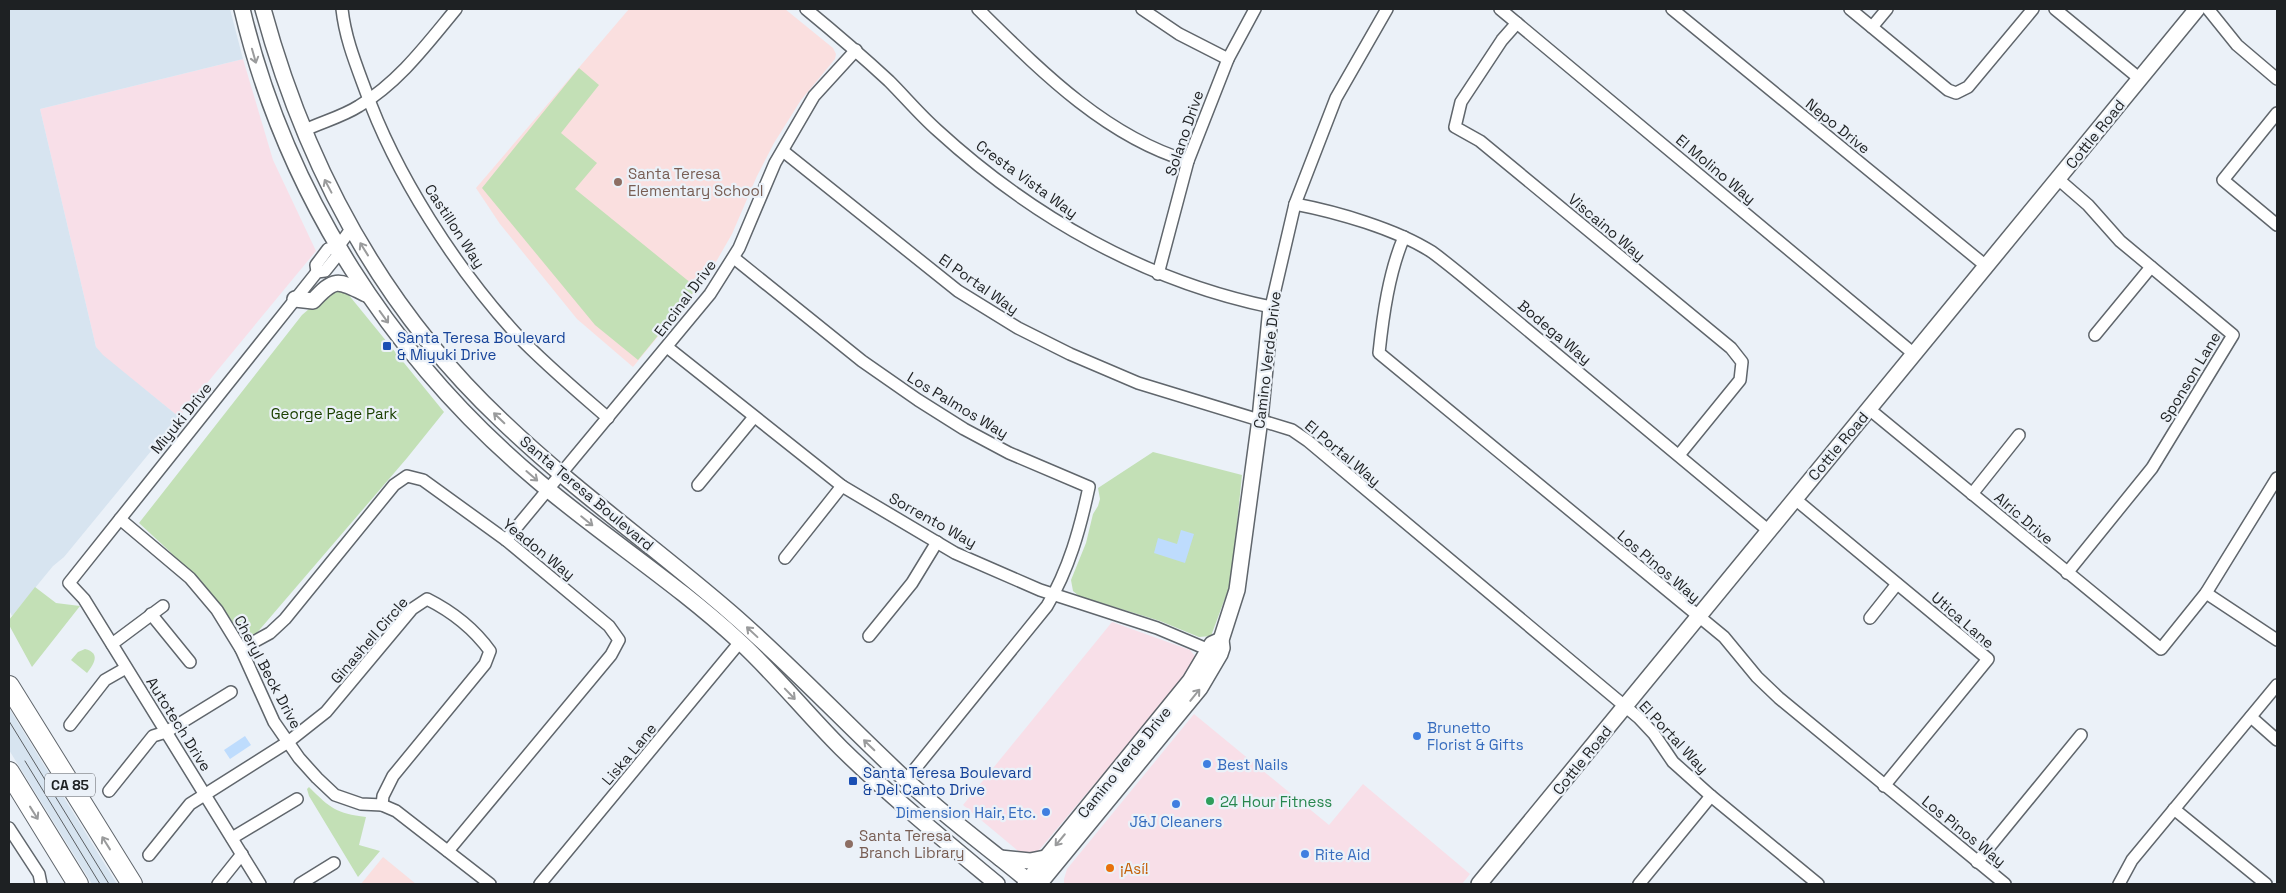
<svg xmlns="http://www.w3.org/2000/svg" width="2286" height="893" font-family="'Space Grotesk',sans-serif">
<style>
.commercial{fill:#f8dfe8}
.built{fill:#d7e4f0}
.education{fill:#fadfdf}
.green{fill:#c3e0b6}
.water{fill:#bedcfd}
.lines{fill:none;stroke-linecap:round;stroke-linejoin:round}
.street-casing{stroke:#60666c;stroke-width:14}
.secondary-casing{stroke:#60666c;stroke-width:18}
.highway-casing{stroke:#60666c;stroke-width:22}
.street{stroke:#fff;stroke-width:11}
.secondary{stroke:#fff;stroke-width:15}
.highway{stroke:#fff;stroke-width:20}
.tram{stroke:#5b5f63;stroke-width:1}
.oneway{stroke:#9a9b9c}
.education-dot{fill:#8d6e63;stroke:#ebf1f8;stroke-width:2}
.transit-dot{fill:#1a4fb4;stroke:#ebf1f8;stroke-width:2}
.shop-dot{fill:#3f7fe0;stroke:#ebf1f8;stroke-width:2}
.leisure-dot{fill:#2e9e5b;stroke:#ebf1f8;stroke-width:2}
.food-dot{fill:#e8710a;stroke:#ebf1f8;stroke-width:2}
.labels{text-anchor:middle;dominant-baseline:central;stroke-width:4.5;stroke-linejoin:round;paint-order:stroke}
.shield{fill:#ebf1f8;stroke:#5c5f63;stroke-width:1}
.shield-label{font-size:14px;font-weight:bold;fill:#1e2123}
.street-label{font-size:15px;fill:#1e2123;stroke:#ebf1f8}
.education-label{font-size:15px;fill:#785e54;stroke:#ebf1f8;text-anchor:start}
.transit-label{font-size:15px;fill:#164399;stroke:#ebf1f8;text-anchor:start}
.park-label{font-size:15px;fill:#1b4000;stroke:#ebf1f8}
.shop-label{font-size:15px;fill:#366cbe;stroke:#ebf1f8;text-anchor:start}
.leisure-label{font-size:15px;fill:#27864d;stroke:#ebf1f8;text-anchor:start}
.food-label{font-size:15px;fill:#c56008;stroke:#ebf1f8;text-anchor:start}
</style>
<rect width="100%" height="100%" fill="#ebf1f8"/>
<g class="commercial">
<path d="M 243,59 L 273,160 L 316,251 L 179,417 L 102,355 L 96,347 L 40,109 Z"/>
<path d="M 1112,622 L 1190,650 L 1195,656 L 1193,667 L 1040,849 L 1035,853 L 1023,854 L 1017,850 L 963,805 Z"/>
<path d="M 1194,714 L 1329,825 L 1363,784 L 1470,874 L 1462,884 L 1064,884 L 1064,879 L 1067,869 Z"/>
</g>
<g class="built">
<path d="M 9,9 L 230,9 L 243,59 L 40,109 L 96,347 L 103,355 L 179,417 L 64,557 L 53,566 L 12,616 L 9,610 Z"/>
<path d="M 9,708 L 117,884 L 92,884 L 9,750 Z"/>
</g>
<g class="education">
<path d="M 629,9 L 785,9 L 833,48 L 836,54 L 835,59 L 801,100 L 774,143 L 757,176 L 732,234 L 709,274 L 633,367 L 577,319 L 500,224 L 476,188 Z"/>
<path d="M 383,857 L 416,884 L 361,884 Z"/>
</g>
<g class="green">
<path d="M 579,68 L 599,85 L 561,133 L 597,163 L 575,189 L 697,288 L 638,360 L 595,325 L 482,188 Z"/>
<path d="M 339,283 L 444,412 L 407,458 L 255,635 L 239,631 C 210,588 177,558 139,523 L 302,315 Z"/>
<path d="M 1153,452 L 1242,475 L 1231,582 L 1211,636 L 1199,637 L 1160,621 L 1079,596 L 1073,591 L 1071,580 L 1086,543 L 1093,514 L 1098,506 L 1100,499 L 1098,488 Z"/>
<path d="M 35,587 L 56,603 L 80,606 L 32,667 L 9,625 L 9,620 Z"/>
<path d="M 85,649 C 101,653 94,664 87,673 L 71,660 L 78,652 Z"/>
<path d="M 309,787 C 331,809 336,813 366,817 L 359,845 L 380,851 L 358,877 L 309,796 L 307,789 Z"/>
</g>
<g class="water">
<path d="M 1181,530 L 1194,534 L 1185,563 L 1154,553 L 1158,538 L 1177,544 Z"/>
<path d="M 245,736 L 251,745 L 230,759 L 224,750 Z"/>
</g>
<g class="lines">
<defs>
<g id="street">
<path d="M 342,9 C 345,37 355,62 365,89 C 395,174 457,270 518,336 C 546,365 577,391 608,418"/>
<path d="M 806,9 C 834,32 862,56 889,81 C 905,97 920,115 937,130 C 1032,217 1145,281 1271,307 L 1295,204 L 1336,98 L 1387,9"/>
<path d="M 978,9 C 1038,68 1104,136 1188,161"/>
<path d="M 1142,9 L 1179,34 L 1228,59"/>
<path d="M 1500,9 L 1914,354"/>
<path d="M 1672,9 L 1986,266"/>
<path d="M 1850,9 L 1948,90 L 1956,93 L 1968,87 L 2033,9"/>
<path d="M 2055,9 L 2140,79"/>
<path d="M 2208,9 L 2237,45 L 2277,79"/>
<path d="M 1517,23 L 1502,40 L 1461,102 L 1455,127 L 1480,141 L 1731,348 L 1742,362 L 1740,380 L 1679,455"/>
<path d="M 1872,27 L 1887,9"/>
<path d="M 2277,113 L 2223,180 L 2277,225"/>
<path d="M 303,131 C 321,122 342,117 359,106 C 399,82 427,44 456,9"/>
<path d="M 783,151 L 958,291 L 1018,328 L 1070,354 L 1138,383 L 1292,430 L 1308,441 L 1639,718 L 1654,734 L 1673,762 L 1711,796 L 1818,884"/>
<path d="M 2058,179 L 2088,205 L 2120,241 L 2233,335 L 2152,468 L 2067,573"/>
<path d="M 1295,204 C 1337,212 1396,229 1432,252 C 1443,260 1454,269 1465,278 L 1769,531"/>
<path d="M 1404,237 C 1389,272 1383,315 1379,353 L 1724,637 L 1757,677 L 1779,698 L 2005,884"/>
<path d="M 734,258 L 862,361 L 918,400 L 964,429 L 1009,453 L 1089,487 C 1080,529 1069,569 1047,606 L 906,780"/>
<path d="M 317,272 L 316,265 L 328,249 L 338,247"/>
<path d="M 1158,274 L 1188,161 L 1228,59 L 1255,9"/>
<path d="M 2095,335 L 2151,267"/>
<path d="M 667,347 L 842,486 L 955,553 L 1040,590 L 1157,628 L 1214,652"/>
<path d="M 1869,409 L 2161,649 L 2206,593 L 2277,478"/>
<path d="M 698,485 L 754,417"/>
<path d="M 1972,494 L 2019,435"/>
<path d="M 1795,499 L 1988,659 L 1884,786"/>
<path d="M 120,519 L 190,578 L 217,610 L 241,649 L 274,722 L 299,758 L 317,778 L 335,795 L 361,804 L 382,805 L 396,811 L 490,884"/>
<path d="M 506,540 L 710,294 L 739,248 L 775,163 L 814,96 L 856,50"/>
<path d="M 785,558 L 842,486"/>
<path d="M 2206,593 L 2277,640"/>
<path d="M 151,614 L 190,662"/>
<path d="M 1870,618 L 1897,584"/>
<path d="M 869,636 L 912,583 L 937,542"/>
<path d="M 112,644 L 163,606"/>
<path d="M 241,649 L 270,633 L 285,619 L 394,485 L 407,476 L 423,480 L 506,540 L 609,626 L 619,640 L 611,655 L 448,851"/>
<path d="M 2251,717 L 2277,740"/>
<path d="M 70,725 L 105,680 L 126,668"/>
<path d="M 109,791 L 153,736 L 166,732 L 231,692"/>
<path d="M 2174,809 L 2266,884"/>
<path d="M 9,828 L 39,874 L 41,884"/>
<path d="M 232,838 L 297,799"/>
<path d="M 149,855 L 190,804 L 288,742 L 326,712 L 412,609 L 427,599 C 451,611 474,629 490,651 L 485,664 L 393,776 L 383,796 L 382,805"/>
<path d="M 1977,862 L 2081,735"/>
<path d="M 218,884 L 242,854"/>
<path d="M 260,884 L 84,599 L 69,583 L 317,272 L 325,271 L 337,256 L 338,247 L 351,229"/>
<path d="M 300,884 L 334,863"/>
<path d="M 540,884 L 740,642"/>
<path d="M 1639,884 L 1711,796"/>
<path d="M 2119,884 L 2132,860 L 2277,685"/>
</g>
<g id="secondary">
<path d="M 242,9 C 286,195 393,360 539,482 C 604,537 676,583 739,641 C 775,674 806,713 841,748 C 890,796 944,840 997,884"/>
<path d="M 263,9 C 306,167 382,308 502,421 C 574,490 656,548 731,613 C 791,665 845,723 904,778 C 944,816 990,849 1032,884"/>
<path d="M 295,299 L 313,301 C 335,277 338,280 366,294"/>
<path d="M 1000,858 L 1030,861 L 1045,858"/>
<path d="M 1025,884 L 1190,681 L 1212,644 L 1221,640"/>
<path d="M 1039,884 L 1200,688 L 1220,654 L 1222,648 L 1221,640 L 1237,590 L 1260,419 L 1271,307"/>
<path d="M 1479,884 L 2197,9"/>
</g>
<g id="highway">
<path d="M 9,686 L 132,884"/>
<path d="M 9,772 L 78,884"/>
</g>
</defs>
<use href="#street" class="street-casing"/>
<use href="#secondary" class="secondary-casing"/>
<use href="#highway" class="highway-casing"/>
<use href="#street" class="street"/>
<use href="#secondary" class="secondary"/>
<use href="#highway" class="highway"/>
<g class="tram">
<path d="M 9,721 L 109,884"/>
<path d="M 25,761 L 100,884"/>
</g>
</g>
<defs><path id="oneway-shaft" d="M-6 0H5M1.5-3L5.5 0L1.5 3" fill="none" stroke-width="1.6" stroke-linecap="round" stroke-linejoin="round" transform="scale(1.25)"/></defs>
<g class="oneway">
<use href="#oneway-shaft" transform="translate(254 56) rotate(74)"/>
<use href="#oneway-shaft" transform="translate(328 186) rotate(-118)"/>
<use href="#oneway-shaft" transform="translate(364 249) rotate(-122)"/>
<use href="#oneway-shaft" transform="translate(384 317) rotate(54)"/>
<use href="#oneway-shaft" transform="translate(499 418) rotate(-136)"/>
<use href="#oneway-shaft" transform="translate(532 476) rotate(41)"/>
<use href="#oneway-shaft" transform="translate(587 521) rotate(39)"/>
<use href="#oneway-shaft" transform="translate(752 632) rotate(-137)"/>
<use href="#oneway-shaft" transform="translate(790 694) rotate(46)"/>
<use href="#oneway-shaft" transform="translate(1195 695) rotate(-51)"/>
<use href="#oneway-shaft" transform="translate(869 745) rotate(-136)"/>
<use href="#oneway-shaft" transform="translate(34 813) rotate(58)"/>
<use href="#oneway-shaft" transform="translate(1060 840) rotate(130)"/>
<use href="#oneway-shaft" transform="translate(106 843) rotate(-122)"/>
</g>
<g class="education-dot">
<circle cx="618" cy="182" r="5"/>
<circle cx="849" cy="844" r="5"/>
</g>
<g class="transit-dot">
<rect x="382" y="341" width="10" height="10" rx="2.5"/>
<rect x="848" y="776" width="10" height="10" rx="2.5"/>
</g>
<g class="shop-dot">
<circle cx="1417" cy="736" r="5"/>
<circle cx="1207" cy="764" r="5"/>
<circle cx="1176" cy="804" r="5"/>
<circle cx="1046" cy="812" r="5"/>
<circle cx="1305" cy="854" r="5"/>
</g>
<circle class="leisure-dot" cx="1210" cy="801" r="5"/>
<circle class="food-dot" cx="1110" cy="868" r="5"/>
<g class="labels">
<rect class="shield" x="45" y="773.5" width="50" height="23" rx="4"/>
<g class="shield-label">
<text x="70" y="785">CA 85</text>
</g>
<g class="street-label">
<text transform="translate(1838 126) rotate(39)">Nepo Drive</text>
<text transform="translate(1184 133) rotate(-71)">Solano Drive</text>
<text transform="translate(2095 134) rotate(-51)">Cottle Road</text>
<text transform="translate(1716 169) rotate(40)">El Molino Way</text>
<text transform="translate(1027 179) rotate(36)">Cresta Vista Way</text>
<text transform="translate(455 226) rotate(57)">Castillon Way</text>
<text transform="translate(1607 227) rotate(40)">Viscaino Way</text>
<text transform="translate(979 284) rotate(35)">El Portal Way</text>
<text transform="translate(685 298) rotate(-53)">Encinal Drive</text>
<text transform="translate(1555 332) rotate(40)">Bodega Way</text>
<text transform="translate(1267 360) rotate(-83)">Camino Verde Drive</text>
<text transform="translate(2190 377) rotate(-59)">Sponson Lane</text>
<text transform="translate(958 405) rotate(31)">Los Palmos Way</text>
<text transform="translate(181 418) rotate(-51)">Miyuki Drive</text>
<text transform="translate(1838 446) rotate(-50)">Cottle Road</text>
<text transform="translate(1343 453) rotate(40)">El Portal Way</text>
<text transform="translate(587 493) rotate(40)">Santa Teresa Boulevard</text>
<text transform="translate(2024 518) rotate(40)">Alric Drive</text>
<text transform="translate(933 520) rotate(29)">Sorrento Way</text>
<text transform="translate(539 549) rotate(39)">Yeadon Way</text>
<text transform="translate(1659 566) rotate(40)">Los Pinos Way</text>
<text transform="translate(1963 620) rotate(41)">Utica Lane</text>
<text transform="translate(369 640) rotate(-49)">Ginashell Circle</text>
<text transform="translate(268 672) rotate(62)">Cheryl Beck Drive</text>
<text transform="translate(179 724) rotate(58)">Autotech Drive</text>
<text transform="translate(1674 737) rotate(47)">El Portal Way</text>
<text transform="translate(629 754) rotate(-50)">Liska Lane</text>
<text transform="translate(1582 760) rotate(-51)">Cottle Road</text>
<text transform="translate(1124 762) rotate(-51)">Camino Verde Drive</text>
<text transform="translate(1964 831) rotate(39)">Los Pinos Way</text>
</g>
<g class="education-label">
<text x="628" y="173">Santa Teresa<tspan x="628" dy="17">Elementary School</tspan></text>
<text x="859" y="835">Santa Teresa<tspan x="859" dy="17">Branch Library</tspan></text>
</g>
<g class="transit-label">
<text x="397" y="337">Santa Teresa Boulevard<tspan x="397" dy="17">&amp; Miyuki Drive</tspan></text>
<text x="863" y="772">Santa Teresa Boulevard<tspan x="863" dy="17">&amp; Del Canto Drive</tspan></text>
</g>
<g class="park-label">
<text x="334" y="413">George Page Park</text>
</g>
<g class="shop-label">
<text x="1427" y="727">Brunetto<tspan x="1427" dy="17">Florist &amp; Gifts</tspan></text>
<text x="1217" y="764">Best Nails</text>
<text x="1036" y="812" text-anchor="end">Dimension Hair, Etc.</text>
<text x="1176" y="821" text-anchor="middle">J&amp;J Cleaners</text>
<text x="1315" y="854">Rite Aid</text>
</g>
<g class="leisure-label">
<text x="1220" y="801">24 Hour Fitness</text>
</g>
<g class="food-label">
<text x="1120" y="868">¡Así!</text>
</g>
</g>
<rect width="2286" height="893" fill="none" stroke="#1e2123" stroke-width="20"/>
</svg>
